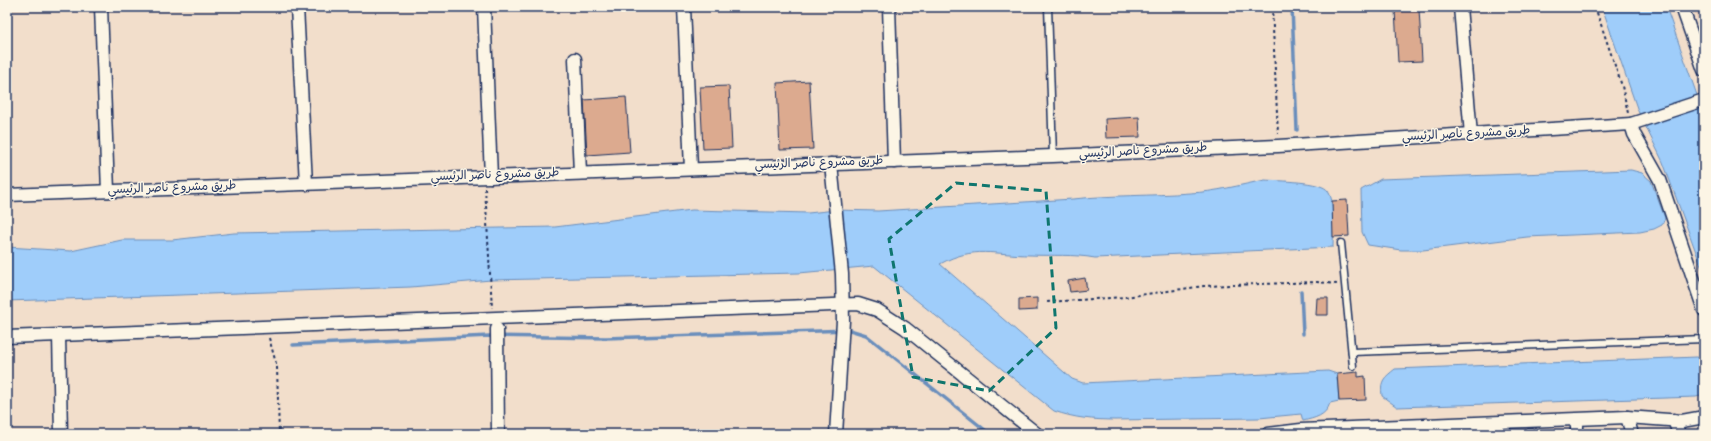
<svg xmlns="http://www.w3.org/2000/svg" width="1711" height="441" font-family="'Gochi Hand','Playpen Sans Arabic',sans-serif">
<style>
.built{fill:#ebceb9}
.water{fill:#9fcdfa;stroke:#6a8ebc}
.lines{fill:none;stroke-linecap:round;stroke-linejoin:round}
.stream{stroke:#6a8ebc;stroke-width:3.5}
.building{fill:#dcaa8f;stroke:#1b2f5e}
.lane-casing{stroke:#1b2f5e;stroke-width:9}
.street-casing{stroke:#1b2f5e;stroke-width:15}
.path{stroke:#1b2f5e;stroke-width:2;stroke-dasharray:3 3;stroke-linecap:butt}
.lane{stroke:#fcf5e5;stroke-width:6}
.street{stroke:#fcf5e5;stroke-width:12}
.marked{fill:none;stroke:#0f766e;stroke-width:3;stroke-dasharray:8 5;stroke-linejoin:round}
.labels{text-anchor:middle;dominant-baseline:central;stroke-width:3;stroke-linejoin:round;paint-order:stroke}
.street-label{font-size:12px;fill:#1b2f5e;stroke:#fcf5e5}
</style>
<rect width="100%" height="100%" fill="#f2decb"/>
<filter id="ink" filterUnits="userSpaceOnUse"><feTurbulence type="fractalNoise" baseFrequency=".025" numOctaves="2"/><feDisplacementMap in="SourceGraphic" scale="8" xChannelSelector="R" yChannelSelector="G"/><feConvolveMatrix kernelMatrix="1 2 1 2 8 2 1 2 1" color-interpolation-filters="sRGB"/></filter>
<g filter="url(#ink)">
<path class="built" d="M 1693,7 L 1704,7 L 1704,40 Z"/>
<g class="water">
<path d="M 1602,7 L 1666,7 L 1704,115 L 1704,274 L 1663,162 L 1638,111 Z"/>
<path d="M 1631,170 L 1642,173 L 1651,181 L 1665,218 L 1662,225 L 1654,229 L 1640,232 L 1527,237 L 1423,250 L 1401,250 L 1368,245 L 1362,232 L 1361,190 L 1381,179 Z"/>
<path d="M 1265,180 C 1278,181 1322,181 1328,191 C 1336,202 1333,233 1333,247 L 1095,258 C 1074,254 1051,256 1030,255 C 995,255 974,245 940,264 L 1072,379 L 1083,383 L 1328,371 L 1337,374 L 1339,401 L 1330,403 C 1326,416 1315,418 1303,421 L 1301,414 L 1259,418 L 1115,420 C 1093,420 1074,418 1054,411 L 874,266 L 799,273 L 491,280 L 411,287 L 7,301 L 7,247 L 71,251 L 122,240 L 172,240 L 234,233 L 555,227 L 692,210 L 808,213 L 836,210 L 878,211 L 1073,199 C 1112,195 1151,196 1190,193 C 1215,192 1240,185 1265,180 Z"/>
<path d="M 1697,357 L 1704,360 L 1704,395 L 1696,397 L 1397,407 L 1382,396 C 1380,380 1384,378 1395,369 Z"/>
</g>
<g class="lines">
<g class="stream">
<path d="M 1292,7 L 1297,130"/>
<path d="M 1301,291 L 1303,334"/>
<path d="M 293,345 L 490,336 L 606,338 L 850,330 L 866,335 L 990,434"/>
</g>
</g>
<g class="building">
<path d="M 1419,9 L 1422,61 L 1398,62 L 1395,10 Z"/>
<path d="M 809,81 L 813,149 L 780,150 L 777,83 Z"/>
<path d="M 729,86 L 732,148 L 703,149 L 700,87 Z"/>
<path d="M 626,97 L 630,152 L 587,155 L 584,100 Z"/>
<path d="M 1139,117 L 1140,137 L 1106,138 L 1105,119 Z"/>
<path d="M 1347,200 L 1349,236 L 1333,237 L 1332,201 Z"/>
<path d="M 1085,278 L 1087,290 L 1070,292 L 1068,281 Z"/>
<path d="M 1037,298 L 1037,310 L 1019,311 L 1019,299 Z"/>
<path d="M 1317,298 L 1328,298 L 1328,315 L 1316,315 Z"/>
<path d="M 1358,372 L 1358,377 L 1365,376 L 1366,400 L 1339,401 L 1337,374 Z"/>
</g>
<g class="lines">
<defs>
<g id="lane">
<path d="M 1048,7 L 1053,156"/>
<path d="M 1341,243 L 1353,366"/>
<path d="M 1352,352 L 1704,339"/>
</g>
<g id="street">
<path d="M 101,7 L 108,191"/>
<path d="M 297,7 L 306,184"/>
<path d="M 484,7 L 491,177"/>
<path d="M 684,7 L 691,169"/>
<path d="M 889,7 L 894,162"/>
<path d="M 1460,7 L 1471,135"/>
<path d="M 1682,7 L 1704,70"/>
<path d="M 575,59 L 580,173"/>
<path d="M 1704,100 L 1631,124 L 1634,134 L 1660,180 L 1704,310"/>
<path d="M 831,164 L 842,274 L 843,321 L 836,434"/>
<path d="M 7,195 L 1053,156 L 1278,146 L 1631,124"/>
<path d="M 497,329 L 498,434"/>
<path d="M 59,335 L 61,434"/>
<path d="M 7,337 L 858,304 L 877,310 L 905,328 L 1037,434"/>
<path d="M 1627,417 L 1632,434"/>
<path d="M 1577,420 L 1577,434"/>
<path d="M 1674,420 L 1679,434"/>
<path d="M 1268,434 L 1301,430 L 1627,417 L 1682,421 L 1704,417"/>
</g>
</defs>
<use href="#lane" class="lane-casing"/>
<use href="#street" class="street-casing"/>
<g class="path">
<path d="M 1272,7 L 1278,134"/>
<path d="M 1595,7 L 1622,86 L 1628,113"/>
<path d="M 485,188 L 492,308"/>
<path d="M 1047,302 L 1125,297 L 1204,286 L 1317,282 L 1337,284"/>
<path d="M 269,338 L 277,367 L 279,434"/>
</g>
<use href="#lane" class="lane"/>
<use href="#street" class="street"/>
</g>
</g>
<path class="marked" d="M 956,183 L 1046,191 L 1056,328 L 989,391 L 913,377 L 889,239 Z"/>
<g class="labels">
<g class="street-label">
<text transform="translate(1466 135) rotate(-3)">طريق مشروع ناصر الرئيسي</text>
<text transform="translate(1143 152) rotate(-3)">طريق مشروع ناصر الرئيسي</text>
<text transform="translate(819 164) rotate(-2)">طريق مشروع ناصر الرئيسي</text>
<text transform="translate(495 176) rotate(-2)">طريق مشروع ناصر الرئيسي</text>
<text transform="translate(172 189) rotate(-2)">طريق مشروع ناصر الرئيسي</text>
</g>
</g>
<rect width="1711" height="441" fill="none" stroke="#fcf5e5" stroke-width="24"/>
<rect x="12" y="12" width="1687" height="417" fill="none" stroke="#1b2f5e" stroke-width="1.5" filter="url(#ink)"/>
</svg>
